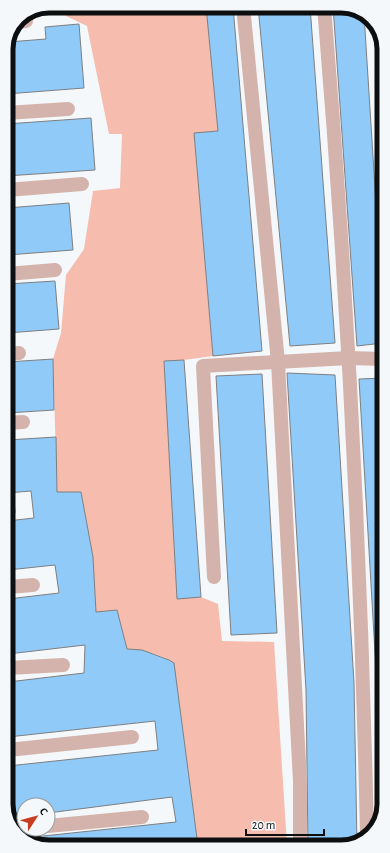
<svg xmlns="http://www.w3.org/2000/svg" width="390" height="853" font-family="'Alegreya Sans',sans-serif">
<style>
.green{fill:#f6bcae}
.building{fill:#90caf8;stroke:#7d7f81}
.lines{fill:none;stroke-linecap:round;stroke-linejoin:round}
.lane{stroke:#d4b3ac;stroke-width:14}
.rim{fill:none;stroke:#0d0e0f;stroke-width:5}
</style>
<rect width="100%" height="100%" fill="#f5f8fa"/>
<path class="green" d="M 63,6 L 206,6 L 218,131 L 194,134 L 213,356 L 184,360 L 164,361 L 177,598 L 201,597 L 218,604 L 222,641 L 274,642 L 287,845 L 198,846 L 174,663 C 160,654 143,650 127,649 L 117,610 L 96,612 L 93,557 L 81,492 L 57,492 L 53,359 L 61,333 L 66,275 L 84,249 L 93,191 L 120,188 L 122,134 L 109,134 L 87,26 L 66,16 Z"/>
<g class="building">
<path d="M 206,6 L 233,6 L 262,351 L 213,356 L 194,133 L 218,131 Z"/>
<path d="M 258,6 L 310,6 L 335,343 L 290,346 Z"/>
<path d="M 333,6 L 344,6 L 364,14 L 382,299 L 383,343 L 357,346 Z"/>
<path d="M 79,24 L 84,88 L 6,94 L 6,47 L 8,42 L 46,39 L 45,27 Z"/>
<path d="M 91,118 L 95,170 L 6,176 L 6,124 Z"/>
<path d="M 69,203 L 73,250 L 7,255 L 7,208 Z"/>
<path d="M 55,281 L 59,329 L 7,333 L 7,284 Z"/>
<path d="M 53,359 L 54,410 L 7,413 L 7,362 Z"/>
<path d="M 184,360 L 201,597 L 177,599 L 164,361 Z"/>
<path d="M 287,373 L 335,375 L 354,683 L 357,843 L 355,845 L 308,845 L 306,690 Z"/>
<path d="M 262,374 L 277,633 L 231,635 L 216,376 Z"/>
<path d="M 383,378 L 384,806 L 380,816 L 378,704 L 359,379 Z"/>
<path d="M 56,437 L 57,492 L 81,492 L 93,557 L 96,612 L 117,610 L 127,649 L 142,650 L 169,660 L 174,663 L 198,846 L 46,847 L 24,838 L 176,822 L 172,797 L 48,813 L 48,805 L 24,805 L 24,816 L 8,818 L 8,766 L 158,750 L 155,721 L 8,737 L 8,682 L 84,673 L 85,645 L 8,654 L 8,599 L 59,593 L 55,565 L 8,570 L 7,521 L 34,518 L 31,491 L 7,493 L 7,440 Z"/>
</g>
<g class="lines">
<g class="lane">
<path d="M 243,6 L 278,362 L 300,782 L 300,845"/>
<path d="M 324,6 C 347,282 361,559 367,835"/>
<path d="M 17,22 L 26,21"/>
<path d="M 6,113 L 68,109"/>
<path d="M 7,190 L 82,184"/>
<path d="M 7,274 L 55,270"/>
<path d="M 7,354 L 19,353"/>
<path d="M 7,423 L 23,422"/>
<path d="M 7,511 L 9,511"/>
<path d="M 214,577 L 203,366 L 349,358 L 383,359"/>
<path d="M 8,587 L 33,585"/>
<path d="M 8,668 L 63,665"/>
<path d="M 8,750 L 132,737"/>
<path d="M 48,826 L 142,817"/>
<path d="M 16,829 L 24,828"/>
</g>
</g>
<path d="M0 0H390V853H0ZM49 13H341A36 36 0 0 1 377 49V804A36 36 0 0 1 341 840H49A36 36 0 0 1 13 804V49A36 36 0 0 1 49 13Z" fill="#f5f8fa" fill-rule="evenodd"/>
<path class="rim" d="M49 13H341A36 36 0 0 1 377 49V804A36 36 0 0 1 341 840H49A36 36 0 0 1 13 804V49A36 36 0 0 1 49 13Z"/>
<g transform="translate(36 817) rotate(54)"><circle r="19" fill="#f5f8fa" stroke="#989a9c"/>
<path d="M0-3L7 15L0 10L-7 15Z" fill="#c83d22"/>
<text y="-6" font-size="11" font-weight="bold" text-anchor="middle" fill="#0d0e0f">С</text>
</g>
<path d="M246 829v6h78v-6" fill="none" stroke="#0d0e0f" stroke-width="2"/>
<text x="252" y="829" font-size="12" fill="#0d0e0f" stroke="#f5f8fa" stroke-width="3" paint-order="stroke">20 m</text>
</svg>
